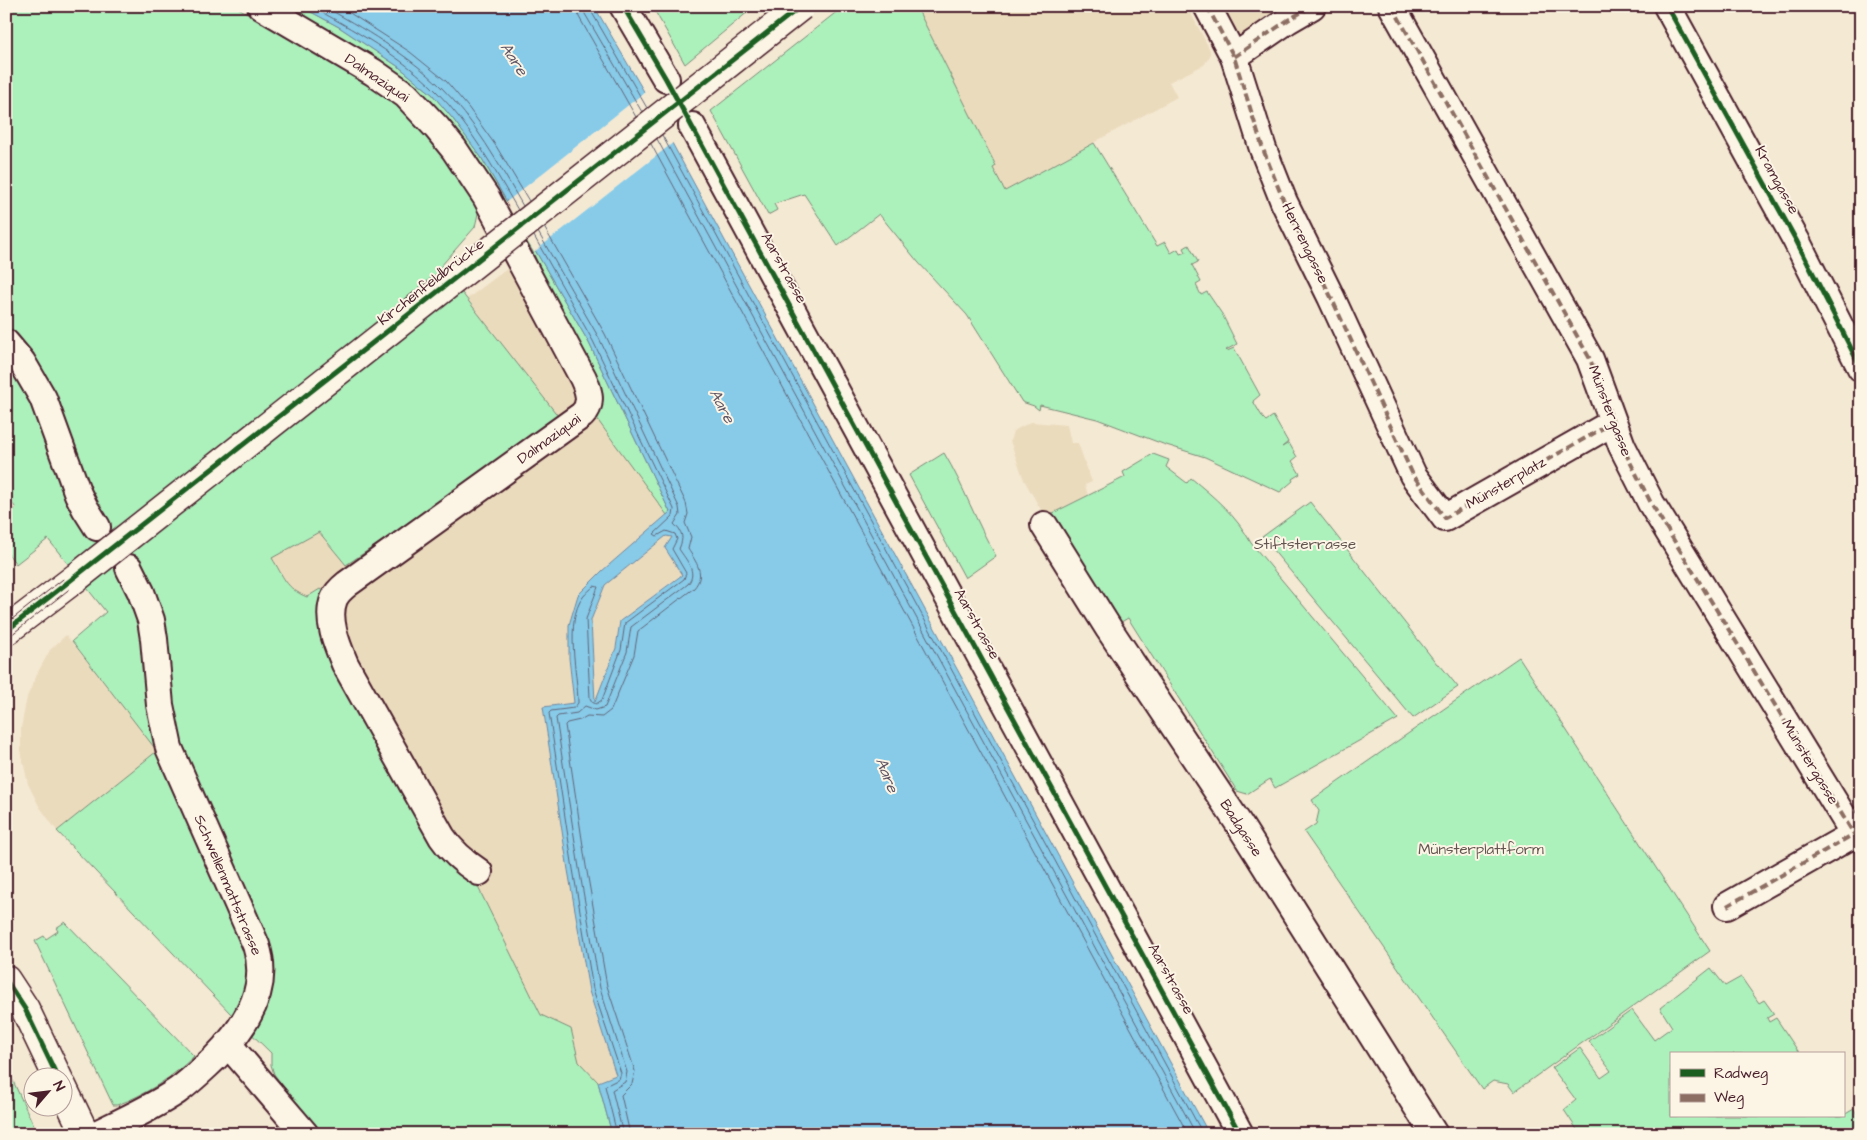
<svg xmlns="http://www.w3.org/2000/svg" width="1867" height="1140" font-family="'Architects Daughter',sans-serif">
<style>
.built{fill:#ebdbbd}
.green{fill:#acf1bc;stroke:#7b8874}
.water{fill:#87cbe9;stroke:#6f869d;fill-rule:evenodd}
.pier{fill:#f4e9d3}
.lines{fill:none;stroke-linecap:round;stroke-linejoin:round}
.shore{stroke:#626477;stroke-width:1}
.street-casing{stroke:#4a1f2b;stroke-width:30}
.secondary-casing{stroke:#4a1f2b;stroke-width:31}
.street{stroke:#fcf5e5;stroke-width:26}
.secondary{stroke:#fcf5e5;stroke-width:28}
.tram{stroke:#4a1f2b;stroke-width:1}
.secondary-bridge-casing{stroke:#4a1f2b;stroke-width:31;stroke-linecap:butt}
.secondary-bridge{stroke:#fcf5e5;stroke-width:28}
.quiet{stroke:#8d6e63;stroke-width:4;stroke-dasharray:8 4;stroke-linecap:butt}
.cycleway-casing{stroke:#fcf5e5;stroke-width:8}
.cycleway{stroke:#1b5e20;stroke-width:5}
.labels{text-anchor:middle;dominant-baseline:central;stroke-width:4;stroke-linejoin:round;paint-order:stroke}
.street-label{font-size:15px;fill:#4a1f2b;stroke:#fcf5e5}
.park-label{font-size:15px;fill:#62544f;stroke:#fcf5e5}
.water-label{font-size:16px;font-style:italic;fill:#5c5364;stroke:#fcf5e5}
</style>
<rect width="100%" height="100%" fill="#f4e9d3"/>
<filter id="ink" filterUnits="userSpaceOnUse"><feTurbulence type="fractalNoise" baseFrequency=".02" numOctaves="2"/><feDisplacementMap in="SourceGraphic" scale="10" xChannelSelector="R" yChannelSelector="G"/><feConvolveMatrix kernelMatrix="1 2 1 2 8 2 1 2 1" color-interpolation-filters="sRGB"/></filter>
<g filter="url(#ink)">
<g class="built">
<path d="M 916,6 L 1187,6 L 1210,50 L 1210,56 L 1204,65 L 1169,82 L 1177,97 L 1005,191 L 993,167 L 995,166 Z"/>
<path d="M 1222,6 L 1299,6 L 1239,38 Z"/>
<path d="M 532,250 L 591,385 L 591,411 L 667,515 L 602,571 L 578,595 L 569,658 L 574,703 L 544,707 L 589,990 L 616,1075 L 598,1082 L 579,1062 L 571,1029 L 541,1015 L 475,881 L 333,668 L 324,645 L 320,589 L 307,597 L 295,592 L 289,587 L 272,557 L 319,532 L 346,565 L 561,420 L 467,299 Z"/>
<path d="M 1031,422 L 1067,425 L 1071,443 L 1078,443 L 1092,482 L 1085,485 L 1088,495 L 1045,517 L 1024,480 L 1010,441 L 1013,431 Z"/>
<path d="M 666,536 L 673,537 L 665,548 L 682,574 L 620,621 L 616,648 L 595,704 L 591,620 L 605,585 Z"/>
<path d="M 66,635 L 158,751 L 57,831 L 39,806 L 28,784 L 21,752 L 21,728 L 27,697 L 38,672 L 50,650 Z"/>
</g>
<g class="green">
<path d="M 6,6 L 235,6 L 384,91 L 428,134 L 479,209 L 475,227 L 441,266 L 562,421 L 346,565 L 319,532 L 272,558 C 284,577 285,588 307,597 L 320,589 L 323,591 C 317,611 324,649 333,668 L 475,881 L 541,1015 L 571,1029 L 579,1062 L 598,1082 L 612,1134 L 319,1134 L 274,1074 L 271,1065 L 271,1053 L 231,1014 L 57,831 L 157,751 L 72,641 L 106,612 L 48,539 L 16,564 L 6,551 L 6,516 L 16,508 L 6,496 Z"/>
<path d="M 282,6 L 300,6 L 339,27 L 399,67 L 432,94 L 453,119 L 481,157 L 589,343 L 670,512 L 667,515 L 591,411 L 591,385 L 532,250 L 461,142 Z"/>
<path d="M 652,6 L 755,6 L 685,64 Z"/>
<path d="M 844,6 L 916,6 L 996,166 L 993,168 L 1005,191 L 1094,143 L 1157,246 L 1165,242 L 1171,253 L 1178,249 L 1180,254 L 1186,252 L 1184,248 L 1189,245 L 1198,262 L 1192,265 L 1201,282 L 1196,285 L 1201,295 L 1207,292 L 1222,314 L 1237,344 L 1226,350 L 1227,351 L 1234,348 L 1260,395 L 1253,401 L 1263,418 L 1266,421 L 1273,416 L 1288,442 L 1282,447 L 1289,443 L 1297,457 L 1292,461 L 1300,474 L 1292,479 L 1293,481 L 1280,492 L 1205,457 L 1163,444 L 1097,419 L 1040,405 L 1039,410 L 1034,406 L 1022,402 L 967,315 L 918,262 L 879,214 L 838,246 L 804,194 L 774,204 L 777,210 L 768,215 L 711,111 Z"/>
<path d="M 944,453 C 964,486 976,523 996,556 L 965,578 L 909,475 Z"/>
<path d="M 1153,454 L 1169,460 L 1166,467 L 1187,483 L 1191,478 C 1214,497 1237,516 1251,543 L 1398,719 L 1275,788 L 1270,779 L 1247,794 L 1237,791 L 1128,618 L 1118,624 L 1045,517 L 1125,477 L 1123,472 Z"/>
<path d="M 1310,502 L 1437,664 L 1440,665 L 1458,687 L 1413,718 L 1262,537 Z"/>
<path d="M 1519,657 L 1710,951 L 1514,1092 L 1508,1084 L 1493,1081 L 1482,1089 L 1304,832 L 1316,824 L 1319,811 L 1312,800 Z"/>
<path d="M 65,922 L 194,1056 C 173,1077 145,1095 117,1105 L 113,1105 L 35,941 L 44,936 L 46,939 L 58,931 L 56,928 Z"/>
<path d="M 1711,968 L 1725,986 L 1741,977 L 1759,1003 L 1764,1000 L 1774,1014 L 1767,1018 L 1769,1022 L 1776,1018 L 1800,1054 L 1671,1054 L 1671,1116 L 1842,1116 L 1854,1109 L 1861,1122 L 1861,1134 L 1580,1134 L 1564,1110 L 1576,1100 L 1552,1068 L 1580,1048 L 1601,1078 L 1611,1071 L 1589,1041 L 1632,1010 L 1654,1040 L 1672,1027 L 1660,1008 Z"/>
<path d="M 6,1066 L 34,1126 L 6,1133 Z"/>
</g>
<path class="water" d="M 300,6 L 594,6 L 646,95 L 1209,1134 L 612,1134 L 598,1082 L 616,1075 L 589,991 L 568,870 L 543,707 L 574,703 L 569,658 L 569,625 L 578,595 L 602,571 L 670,512 L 589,343 L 481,157 L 453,119 L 432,94 L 399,67 L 339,27 ZM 666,536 L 672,537 L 665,548 L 682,575 L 620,621 L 616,648 L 595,702 L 591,620 L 605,585 Z"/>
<path class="pier" d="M 646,91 L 674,142 L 534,252 L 505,203 Z"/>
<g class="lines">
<g class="shore">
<path d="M 310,6 C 350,27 405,59 436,91 C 470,125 494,169 518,210"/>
<path d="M 323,6 C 360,26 411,57 440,86 C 475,120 499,165 523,206"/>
<path d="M 339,6 L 410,52 L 446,81 L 468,107 L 496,146 L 529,201"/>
<path d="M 576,6 L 579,17 L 636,117"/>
<path d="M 584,6 L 585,14 L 642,112"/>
<path d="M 590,6 L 591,11 L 647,108"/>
<path d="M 662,135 L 1203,1134"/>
<path d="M 657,139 L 1196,1134"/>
<path d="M 651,144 L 1188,1134"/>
<path d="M 544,227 L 605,334 L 686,503 L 688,514 L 685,523 L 691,537 L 688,549 C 696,562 706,574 694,588 L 638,631 L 634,655 L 611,710 L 602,717 L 587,716 L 580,720 L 567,723 L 565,725 L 586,866 L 607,986 L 635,1071 L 632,1084 L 621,1095 L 630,1134"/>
<path d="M 538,232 L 599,338 L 679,507 L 680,515 L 674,524 C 683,533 684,537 679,549 C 686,560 698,572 688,584 L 631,627 L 627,652 L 605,707 L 596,710 L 585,706 L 577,713 L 558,716 L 556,718 L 579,868 L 600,988 L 627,1072 L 625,1082 L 612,1090 L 623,1134"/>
<path d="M 534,236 L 593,341 L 674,509 L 673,516 L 654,534 L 657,536 L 666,531 L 675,534 L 677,539 L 672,549 L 686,573 L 684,579 L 625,623 L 621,650 L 602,700 L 596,704 L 592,702 L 590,698 L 586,619 L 598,587 L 594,586 C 591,589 586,593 583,597 C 564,622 578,674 578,703 L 574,708 L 551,711 L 549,713 L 573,869 L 593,989 L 621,1073 L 619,1079 L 605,1086 L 617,1134"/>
</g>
<defs>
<g id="street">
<path d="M 261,6 L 373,72 L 406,95 L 437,128 L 454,149 L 486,197 L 583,378 C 589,391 593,404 582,415 L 347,584 C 342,588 337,592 334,599 C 326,619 337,645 345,664 L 442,837 C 452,852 464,862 479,872"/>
<path d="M 623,6 L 666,79"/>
<path d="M 1207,6 L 1234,57 L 1263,149 L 1284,202 L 1331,297 L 1413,475 L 1445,518 L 1612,423"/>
<path d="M 1392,6 L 1590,359 L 1622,446 L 1651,503 L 1854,834 L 1861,839"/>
<path d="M 1667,6 L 1796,240 L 1861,368"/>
<path d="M 1234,57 L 1288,20 L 1312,6"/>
<path d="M 692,126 L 1240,1134"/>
<path d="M 6,343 L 22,362 L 43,398 L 78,494 L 85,508 L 97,527"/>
<path d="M 1044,525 L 1109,629 L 1239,824 L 1434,1134"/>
<path d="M 1727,906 L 1854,834"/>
<path d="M 228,1044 L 305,1134"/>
<path d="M 96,1134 C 123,1121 152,1108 177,1091 C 191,1081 203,1069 215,1058 C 245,1028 271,989 256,945 L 169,748 L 160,705 L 154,639 L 151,620 L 141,592 L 129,568"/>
</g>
<g id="secondary">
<path d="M 6,631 L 77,577"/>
<path d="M 6,980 L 25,1009 L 58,1078"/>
<path d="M 62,1086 L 85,1134"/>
</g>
</defs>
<use href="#street" class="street-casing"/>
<use href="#secondary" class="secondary-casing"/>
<use href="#street" class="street"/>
<use href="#secondary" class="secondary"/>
<g class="tram">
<path d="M 6,624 L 791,6"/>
<path d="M 6,639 L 810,6"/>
</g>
<defs>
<path id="secondary-bridge" d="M 77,577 L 801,6"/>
</defs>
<use href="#secondary-bridge" class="secondary-bridge-casing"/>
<use href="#secondary-bridge" class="secondary-bridge"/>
<g class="quiet">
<path d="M 1207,6 L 1234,57 L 1263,149 L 1284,202 L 1331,297 L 1413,475 L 1445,518 L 1612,423"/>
<path d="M 1392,6 L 1590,359 L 1622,446 L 1651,503 L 1854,834 L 1861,839"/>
<path d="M 1234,57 L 1288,20 L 1312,6"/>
<path d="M 1727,906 L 1854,834"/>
</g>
<defs>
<g id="cycleway">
<path d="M 623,6 L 666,79 L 1240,1134"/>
<path d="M 1667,6 L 1796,240 L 1861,368"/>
<path d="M 6,631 L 801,6"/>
<path d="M 6,980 L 25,1009 L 58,1078"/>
</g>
</defs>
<use href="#cycleway" class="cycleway-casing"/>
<use href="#cycleway" class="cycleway"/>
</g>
</g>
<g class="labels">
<g class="street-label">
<text transform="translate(377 78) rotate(34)">Dalmaziquai</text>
<text transform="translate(1777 180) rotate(61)">Kramgasse</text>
<text transform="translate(1305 243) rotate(64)">Herrengasse</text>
<text transform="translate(784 268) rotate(61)">Aarstrasse</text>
<text transform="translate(431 282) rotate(-38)">Kirchenfeldbrücke</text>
<text transform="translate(1610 411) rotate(69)">Münstergasse</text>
<text transform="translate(549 439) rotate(-36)">Dalmaziquai</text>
<text transform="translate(1506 483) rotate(-30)">Münsterplatz</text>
<text transform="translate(977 624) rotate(61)">Aarstrasse</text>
<text transform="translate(1810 762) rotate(59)">Münstergasse</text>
<text transform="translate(1241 828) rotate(57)">Badgasse</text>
<text transform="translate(228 885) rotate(67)">Schwellenmattstrasse</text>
<text transform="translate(1171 979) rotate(61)">Aarstrasse</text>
</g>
<g class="park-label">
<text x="1305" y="544">Stiftsterrasse</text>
<text x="1481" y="849">Münsterplattform</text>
</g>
<g class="water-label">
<text transform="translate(514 59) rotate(57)">Aare</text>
<text transform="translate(722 406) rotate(62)">Aare</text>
<text transform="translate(887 775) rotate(68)">Aare</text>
</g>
</g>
<rect width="1867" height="1140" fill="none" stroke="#fcf5e5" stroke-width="25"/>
<rect x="12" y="12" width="1842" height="1115" fill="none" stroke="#4a1f2b" stroke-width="2" filter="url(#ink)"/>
<rect x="1670" y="1052" width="175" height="65" fill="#fcf5e5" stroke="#b59f9b"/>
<rect x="1680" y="1069" width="25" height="8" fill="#1b5e20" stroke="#b59f9b"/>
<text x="1714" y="1078" font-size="15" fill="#4a1f2b">Radweg</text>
<rect x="1680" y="1094" width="25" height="8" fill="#8d6e63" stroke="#b59f9b"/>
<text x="1714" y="1102" font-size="15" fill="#4a1f2b">Weg</text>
<g transform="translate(48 1092) rotate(62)"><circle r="24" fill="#fcf5e5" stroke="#b59f9b"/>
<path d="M0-4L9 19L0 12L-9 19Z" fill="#4a1f2b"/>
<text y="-8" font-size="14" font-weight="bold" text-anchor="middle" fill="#4a1f2b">N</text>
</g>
</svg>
